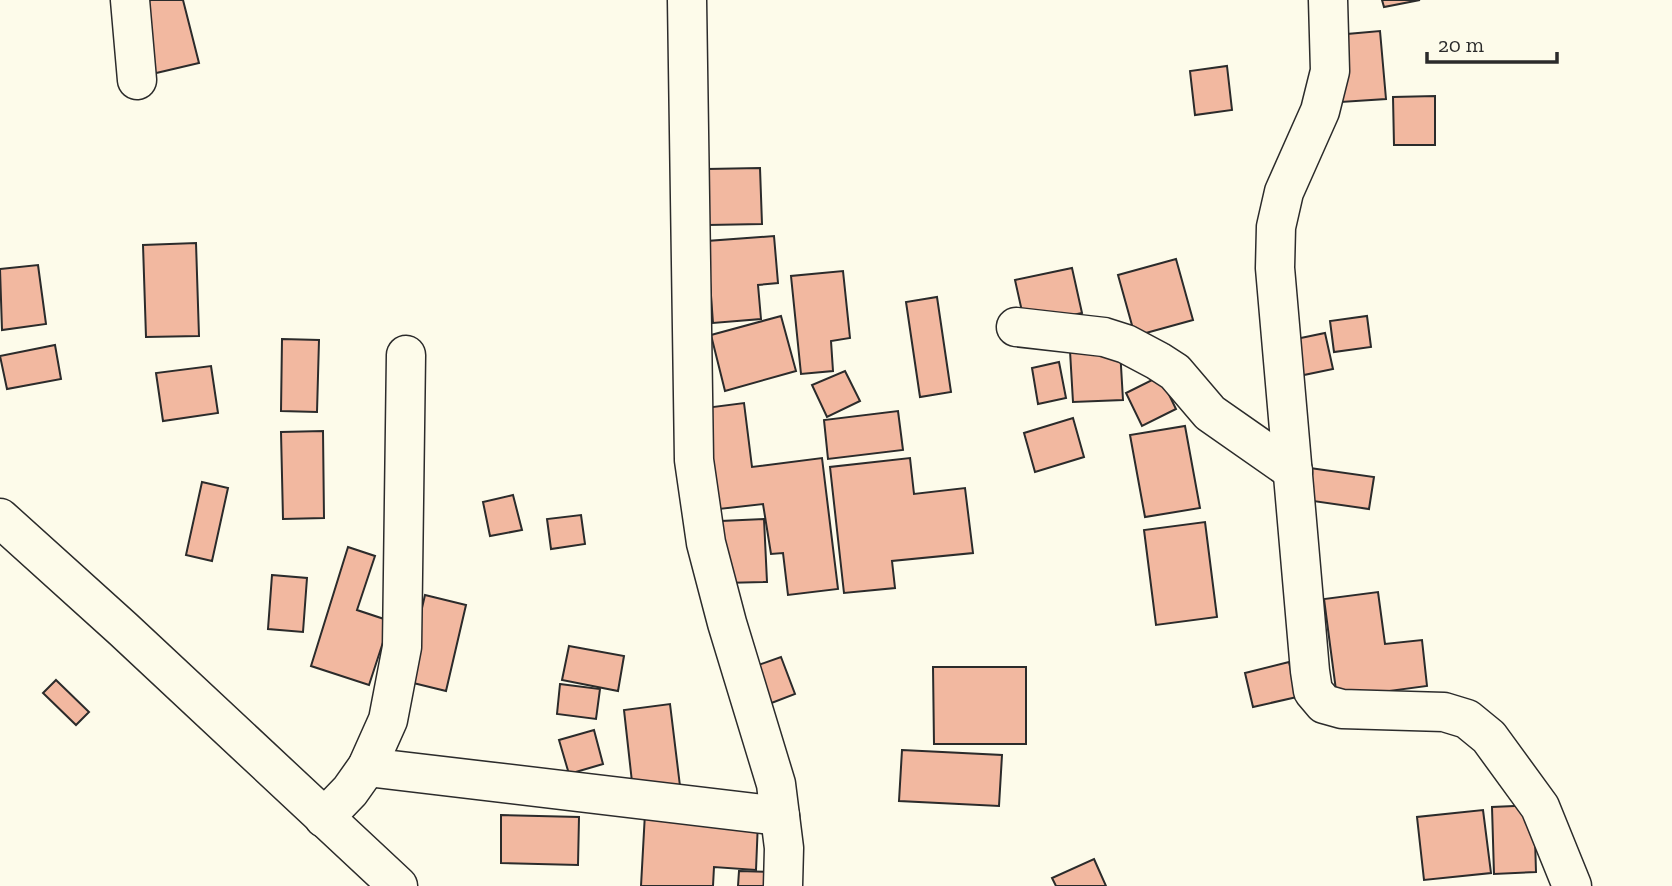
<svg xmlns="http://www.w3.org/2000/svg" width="1672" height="886" font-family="'Zilla Slab',serif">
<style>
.building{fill:#f2b8a0;stroke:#2b2b2b;stroke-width:2}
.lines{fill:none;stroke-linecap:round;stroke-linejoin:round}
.minor-casing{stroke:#2b2b2b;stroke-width:41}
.highway-casing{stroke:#2b2b2b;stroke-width:41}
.minor{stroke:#fdfbea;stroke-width:38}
.highway{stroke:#fdfbea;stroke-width:38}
</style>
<rect width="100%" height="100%" fill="#fdfbea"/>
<g class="building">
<path d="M 151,0 L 183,0 L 199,63 L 152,74 L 136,4 Z"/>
<path d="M 1382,0 L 1420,0 L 1384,7 Z"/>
<path d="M 1380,31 L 1386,99 L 1341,102 L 1336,35 Z"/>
<path d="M 1227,66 L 1232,110 L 1195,115 L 1190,71 Z"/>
<path d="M 1435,96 L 1435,145 L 1394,145 L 1393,97 Z"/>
<path d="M 760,168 L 762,224 L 708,225 L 707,169 Z"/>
<path d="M 774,236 L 778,283 L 758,285 L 761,319 L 713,323 L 707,241 Z"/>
<path d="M 196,243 L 199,336 L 146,337 L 143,245 Z"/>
<path d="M 1176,259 L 1193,320 L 1135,336 L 1118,275 Z"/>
<path d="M 38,265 L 46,324 L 2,330 L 0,269 Z"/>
<path d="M 1072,268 L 1082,313 L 1025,325 L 1015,280 Z"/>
<path d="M 843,271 L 850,338 L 831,341 L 833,371 L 801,374 L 791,276 Z"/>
<path d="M 937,297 L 951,392 L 920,397 L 906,302 Z"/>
<path d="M 781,316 L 796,371 L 725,391 L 711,335 Z"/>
<path d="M 1367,316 L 1371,347 L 1334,352 L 1330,321 Z"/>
<path d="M 1325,333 L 1333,369 L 1299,376 L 1291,340 Z"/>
<path d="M 282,339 L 319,340 L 317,412 L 281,411 Z"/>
<path d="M 55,345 L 61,379 L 7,389 L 0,356 Z"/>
<path d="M 1120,349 L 1123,400 L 1073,402 L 1070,351 Z"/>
<path d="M 1059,362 L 1066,398 L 1038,404 L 1032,368 Z"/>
<path d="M 211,366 L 218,413 L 163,421 L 156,373 Z"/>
<path d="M 845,371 L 860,401 L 827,417 L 812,385 Z"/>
<path d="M 1160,376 L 1176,409 L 1142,426 L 1126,393 Z"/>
<path d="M 744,403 L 752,467 L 822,458 L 838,589 L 788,595 L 783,553 L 771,554 L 763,504 L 719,509 L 705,408 Z"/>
<path d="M 898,411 L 903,450 L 828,459 L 824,420 Z"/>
<path d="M 1073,418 L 1084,457 L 1035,472 L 1024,433 Z"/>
<path d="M 1185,426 L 1200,508 L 1145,517 L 1130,435 Z"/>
<path d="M 323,431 L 324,518 L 283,519 L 281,432 Z"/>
<path d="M 910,458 L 914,494 L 965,488 L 973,553 L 892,561 L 895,588 L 844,593 L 830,467 Z"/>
<path d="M 1310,468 L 1374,477 L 1369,509 L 1306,500 Z"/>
<path d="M 202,482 L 228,488 L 212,561 L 186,555 Z"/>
<path d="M 513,495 L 522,530 L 490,536 L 483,502 Z"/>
<path d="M 581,515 L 585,544 L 551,549 L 547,519 Z"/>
<path d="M 764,519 L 767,582 L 723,583 L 721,521 Z"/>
<path d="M 1205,522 L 1217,617 L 1156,625 L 1144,530 Z"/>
<path d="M 348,547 L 375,556 L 357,610 L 390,621 L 369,685 L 311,666 Z"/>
<path d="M 272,575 L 307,578 L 303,632 L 268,629 Z"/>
<path d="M 1378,592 L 1385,644 L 1422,640 L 1427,686 L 1337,698 L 1324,599 Z"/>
<path d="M 425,595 L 466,605 L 446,691 L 405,681 Z"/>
<path d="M 569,646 L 624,656 L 618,691 L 562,680 Z"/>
<path d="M 781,657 L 795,694 L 761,707 L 747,669 Z"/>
<path d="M 1289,662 L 1297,697 L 1253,707 L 1245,673 Z"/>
<path d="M 933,667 L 1026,667 L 1026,744 L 934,744 Z"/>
<path d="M 56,680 L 89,712 L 76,725 L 43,693 Z"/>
<path d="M 560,684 L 600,689 L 596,719 L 557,714 Z"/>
<path d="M 670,704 L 680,786 L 633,791 L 624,710 Z"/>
<path d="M 594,730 L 603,764 L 569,774 L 559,740 Z"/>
<path d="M 902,750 L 1002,755 L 999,806 L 899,801 Z"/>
<path d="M 1534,805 L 1536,872 L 1494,874 L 1492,807 Z"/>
<path d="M 1483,810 L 1491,873 L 1424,880 L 1417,817 Z"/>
<path d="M 645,813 L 758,821 L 756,870 L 714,867 L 713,886 L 641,886 Z"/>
<path d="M 501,815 L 579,817 L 578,865 L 501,863 Z"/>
<path d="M 1094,859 L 1106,886 L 1056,886 L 1052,878 Z"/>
<path d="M 739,871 L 769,872 L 769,886 L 738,886 Z"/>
</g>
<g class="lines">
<defs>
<g id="minor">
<path d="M 130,0 L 137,80"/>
<path d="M 687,0 L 694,460 L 706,543 L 727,623 L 776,784 L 784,848 L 783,886"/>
<path d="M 1328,0 L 1330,71 L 1320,111 L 1284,192 L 1276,227 L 1275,268 L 1310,671 L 1313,691 L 1324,704 L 1342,709 L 1444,712 L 1467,719 L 1489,737 L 1540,807 L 1572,886"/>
<path d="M 1016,327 L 1104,337 L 1126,344 L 1158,361 L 1175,372 L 1210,413 L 1293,471"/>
<path d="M 367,767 L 780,816"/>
<path d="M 324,818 L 350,791 L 367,767 L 388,720 L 402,647 L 406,355"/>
</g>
<path id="highway" d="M 0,518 L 123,629 L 398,886"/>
</defs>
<use href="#minor" class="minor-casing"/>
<use href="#highway" class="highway-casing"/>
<use href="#minor" class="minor"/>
<use href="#highway" class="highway"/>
</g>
<path d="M1427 52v10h130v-10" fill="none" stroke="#2b2b2b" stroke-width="3.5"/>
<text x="1438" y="52" font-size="21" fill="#2b2b2b" stroke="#fdfbea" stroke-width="5" paint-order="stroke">20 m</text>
</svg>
